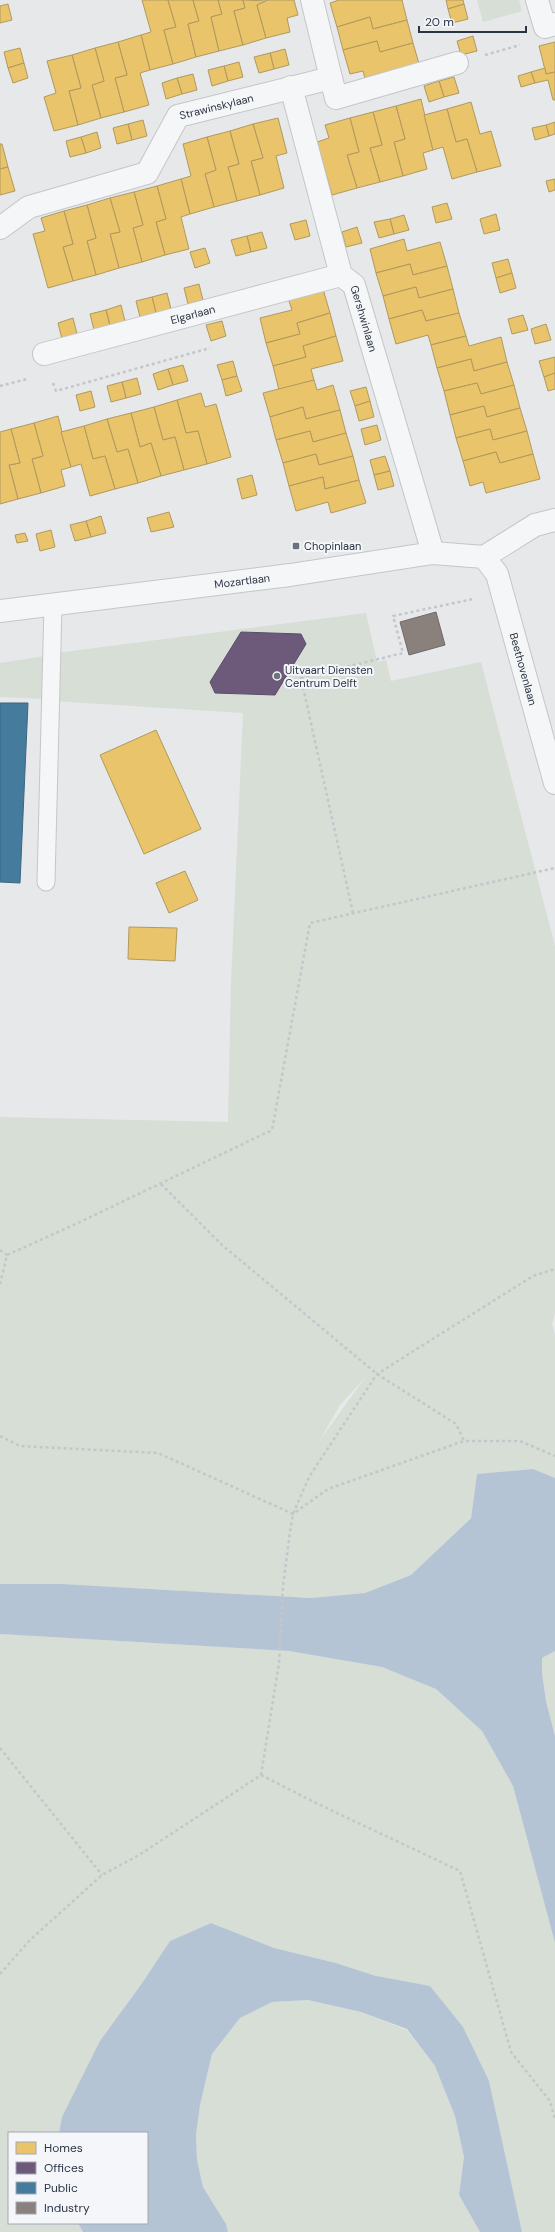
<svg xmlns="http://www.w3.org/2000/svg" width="555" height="2232" font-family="'DM Sans',sans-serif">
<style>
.green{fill:#d6ded6;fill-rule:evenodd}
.water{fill:#b4c4d5}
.homes{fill:#e9c46a;stroke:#b0995f}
.offices{fill:#6d597a;stroke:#594e6a}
.public{fill:#457b9d;stroke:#3d6683}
.industry{fill:#8a817c;stroke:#6e6a6c}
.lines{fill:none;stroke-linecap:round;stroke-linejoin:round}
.service-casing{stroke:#c4c6c8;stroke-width:19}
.minor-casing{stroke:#c4c6c8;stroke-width:24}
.tertiary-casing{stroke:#c4c6c8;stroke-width:24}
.path{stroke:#c5c6ca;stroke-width:2.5;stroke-dasharray:3 3;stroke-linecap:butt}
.service{stroke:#f5f6f7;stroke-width:17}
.minor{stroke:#f5f6f7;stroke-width:22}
.tertiary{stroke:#f5f6f7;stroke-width:22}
.poi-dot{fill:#6c737f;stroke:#f4f6f9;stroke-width:1.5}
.labels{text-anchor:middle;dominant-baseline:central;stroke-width:4;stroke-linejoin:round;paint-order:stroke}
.street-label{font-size:11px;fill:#2b3445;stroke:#f4f6f9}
.poi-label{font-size:11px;fill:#2b3445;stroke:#f4f6f9;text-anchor:start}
</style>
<rect width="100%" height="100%" fill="#e6e8ea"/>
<g class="green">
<path d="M 477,0 L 519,0 L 522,11 L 483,22 Z"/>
<path d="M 366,613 L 377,662 L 386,660 L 391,681 L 481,662 L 555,946 L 555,1313 L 552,1324 L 555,1335 L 555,1478 L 533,1469 L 477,1474 L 471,1517 L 411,1575 L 365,1593 L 311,1598 L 62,1584 L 0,1584 L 0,1117 L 228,1122 L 231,983 L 243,713 L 54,701 L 56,653 ZM 365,1378 L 320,1440 L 340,1405 Z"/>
<path d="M 46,656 L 45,699 L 0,697 L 0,663 Z"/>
<path d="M 0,1634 L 289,1651 L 382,1667 L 436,1689 L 482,1731 L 513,1786 L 555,1943 L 555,2232 L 522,2232 L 489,2081 L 376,1976 L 336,1963 L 274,1948 L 211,1923 L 170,1941 L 62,2117 L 59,2133 L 9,2133 L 9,2223 L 78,2223 L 83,2232 L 0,2232 Z"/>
<path d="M 555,1651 L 555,1736 L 546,1701 L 542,1673 L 542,1658 Z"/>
<path d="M 308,2000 L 361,2012 L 407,2030 L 435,2066 L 455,2116 L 464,2157 L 459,2195 L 480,2232 L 228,2232 L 226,2224 L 203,2187 L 197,2161 L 196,2135 L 200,2105 L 212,2054 L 240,2018 L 272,2002 Z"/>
</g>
<g class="water">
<path d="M 533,1469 L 555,1478 L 555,1651 L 542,1658 L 542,1673 L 546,1701 L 555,1736 L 555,1943 L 513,1786 L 482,1731 L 436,1689 L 382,1667 L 289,1651 L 0,1634 L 0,1584 L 62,1584 L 311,1598 L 365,1593 L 411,1575 L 471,1518 L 477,1474 Z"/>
<path d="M 211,1923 L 274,1948 L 336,1963 L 376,1976 L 430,1986 L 463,2027 L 489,2081 L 522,2232 L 480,2232 L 459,2195 L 464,2157 L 455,2116 L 435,2066 L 407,2029 L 361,2012 L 308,2000 L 272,2002 L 240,2018 L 212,2054 L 200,2105 L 196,2135 L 197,2160 L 203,2187 L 226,2224 L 228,2232 L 83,2232 L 78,2223 L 147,2223 L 147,2133 L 59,2133 L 62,2117 L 100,2041 L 143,1982 L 170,1941 Z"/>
</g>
<g class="homes">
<path d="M 142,0 L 168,0 L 176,27 L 164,30 L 173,64 L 150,70 L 141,35 L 151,32 Z"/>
<path d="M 168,0 L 193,0 L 199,21 L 188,24 L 196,57 L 173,64 L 164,30 L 176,27 Z"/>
<path d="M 193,0 L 218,0 L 222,14 L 211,17 L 219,51 L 196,57 L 188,24 L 199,21 Z"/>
<path d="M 218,0 L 243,0 L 245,8 L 234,11 L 243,45 L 219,51 L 211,17 L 222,14 Z"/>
<path d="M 243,0 L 268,1 L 257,5 L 266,38 L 243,45 L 234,11 L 245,8 Z"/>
<path d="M 268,0 L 294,0 L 298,15 L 287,18 L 290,32 L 266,38 L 257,5 Z"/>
<path d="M 339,0 L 402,0 L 407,20 L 373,29 L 370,17 L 337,27 L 330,3 Z"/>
<path d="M 446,0 L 463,0 L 464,4 L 448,9 Z"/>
<path d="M 8,4 L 12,20 L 0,23 L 0,6 Z"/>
<path d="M 464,4 L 468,19 L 452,23 L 448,9 Z"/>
<path d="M 370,17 L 373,29 L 407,20 L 413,43 L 380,52 L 377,41 L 343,50 L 337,27 Z"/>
<path d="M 141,35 L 150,70 L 140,73 L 149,105 L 124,112 L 115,78 L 127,75 L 118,42 Z"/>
<path d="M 473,36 L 477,51 L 461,55 L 457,41 Z"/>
<path d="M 377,41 L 380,52 L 413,43 L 420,67 L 366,82 L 363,71 L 350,74 L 343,50 Z"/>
<path d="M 118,42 L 127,75 L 115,78 L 124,112 L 101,118 L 92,85 L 104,81 L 95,48 Z"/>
<path d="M 555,42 L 555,72 L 546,74 L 539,46 Z"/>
<path d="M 20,48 L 24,63 L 8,68 L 4,52 Z"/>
<path d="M 95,48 L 104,81 L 92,85 L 101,118 L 78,125 L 69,91 L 81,88 L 72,55 Z"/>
<path d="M 285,49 L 289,65 L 274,69 L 270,53 Z"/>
<path d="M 270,53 L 274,69 L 259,73 L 254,57 Z"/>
<path d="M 72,55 L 81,88 L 69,91 L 78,125 L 54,131 L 44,97 L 56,93 L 47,61 Z"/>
<path d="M 239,62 L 243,77 L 228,81 L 224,66 Z"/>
<path d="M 24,63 L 28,78 L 13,83 L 8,68 Z"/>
<path d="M 224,66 L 228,81 L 212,86 L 208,70 Z"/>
<path d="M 545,68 L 546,74 L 555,72 L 555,100 L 553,100 L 548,80 L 535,83 L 531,72 Z"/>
<path d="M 531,72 L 535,83 L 521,87 L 518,76 Z"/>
<path d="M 193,74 L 197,90 L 182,94 L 177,78 Z"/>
<path d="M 454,77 L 459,93 L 444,97 L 439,81 Z"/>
<path d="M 177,78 L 182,94 L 166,99 L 162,83 Z"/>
<path d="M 439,81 L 444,97 L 429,102 L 424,86 Z"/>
<path d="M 421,99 L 433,150 L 423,153 L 427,169 L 403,176 L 394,142 L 405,139 L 396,106 Z"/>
<path d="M 471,102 L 480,134 L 491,131 L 501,166 L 477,172 L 467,139 L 456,142 L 447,109 Z"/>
<path d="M 396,106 L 405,139 L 394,142 L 403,176 L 380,182 L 370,148 L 382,145 L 373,112 Z"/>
<path d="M 447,109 L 456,142 L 467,139 L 477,172 L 452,179 L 443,147 L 433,150 L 424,115 Z"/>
<path d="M 373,112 L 382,145 L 370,148 L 380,182 L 357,188 L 347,155 L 359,152 L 350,118 Z"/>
<path d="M 278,118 L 287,153 L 276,156 L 284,188 L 260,195 L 251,161 L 263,158 L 253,124 Z"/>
<path d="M 350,118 L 359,152 L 347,155 L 357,188 L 332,195 L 317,142 L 329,138 L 325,125 Z"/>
<path d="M 143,120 L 147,136 L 132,140 L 128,124 Z"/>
<path d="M 555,122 L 555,134 L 549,136 L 546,125 Z"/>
<path d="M 128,124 L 132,140 L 117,144 L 113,128 Z"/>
<path d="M 253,124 L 263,158 L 251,161 L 260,195 L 237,201 L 228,167 L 239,164 L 230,131 Z"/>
<path d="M 546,125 L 549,136 L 535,140 L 532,128 Z"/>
<path d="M 230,131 L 239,164 L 228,167 L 237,201 L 214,207 L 205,174 L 216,170 L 207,137 Z"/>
<path d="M 97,132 L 101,148 L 86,153 L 81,137 Z"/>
<path d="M 81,137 L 86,153 L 70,157 L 66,141 Z"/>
<path d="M 207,137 L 216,170 L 205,174 L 214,207 L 190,214 L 181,179 L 191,176 L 183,144 Z"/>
<path d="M 0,144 L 2,144 L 8,167 L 0,169 Z"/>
<path d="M 8,167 L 15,191 L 0,195 L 0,169 Z"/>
<path d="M 181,179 L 190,214 L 181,217 L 189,249 L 165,255 L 156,222 L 166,219 L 157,186 Z"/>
<path d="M 555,179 L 555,190 L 549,192 L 546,181 Z"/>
<path d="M 157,186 L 166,219 L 156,222 L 165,255 L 142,262 L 133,228 L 143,225 L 134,192 Z"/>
<path d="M 134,192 L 143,225 L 133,228 L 142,262 L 119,268 L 110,234 L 120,232 L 110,198 Z"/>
<path d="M 110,198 L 120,232 L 110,234 L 119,268 L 96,275 L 87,241 L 96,238 L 87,205 Z"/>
<path d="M 447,203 L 452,219 L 436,223 L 432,207 Z"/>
<path d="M 87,205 L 96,238 L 87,241 L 96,275 L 73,281 L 63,247 L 73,244 L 64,211 Z"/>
<path d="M 64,211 L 73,244 L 63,247 L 73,281 L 48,288 L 33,234 L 45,231 L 41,218 Z"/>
<path d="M 496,214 L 500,230 L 484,234 L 480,219 Z"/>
<path d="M 404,215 L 409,230 L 394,234 L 390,219 Z"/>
<path d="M 390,219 L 394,234 L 379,238 L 374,222 Z"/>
<path d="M 306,220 L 310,236 L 295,240 L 290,224 Z"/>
<path d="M 357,227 L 362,243 L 346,247 L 342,232 Z"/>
<path d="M 262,232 L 267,248 L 251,252 L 247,236 Z"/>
<path d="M 247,236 L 251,252 L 236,256 L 231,240 Z"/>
<path d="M 404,239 L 407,251 L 440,242 L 447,266 L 413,275 L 410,264 L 376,273 L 370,249 Z"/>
<path d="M 205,248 L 210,263 L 195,268 L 190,252 Z"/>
<path d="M 508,259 L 512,273 L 496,278 L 492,263 Z"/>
<path d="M 410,264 L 413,275 L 447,266 L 453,289 L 419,298 L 416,287 L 383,296 L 376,273 Z"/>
<path d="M 512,273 L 516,288 L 500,293 L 496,278 Z"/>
<path d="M 199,284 L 203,300 L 188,304 L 184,288 Z"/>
<path d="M 416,287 L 419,298 L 453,289 L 459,313 L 426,321 L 422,310 L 389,319 L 383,296 Z"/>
<path d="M 323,289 L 330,313 L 297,323 L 300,334 L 266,343 L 260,318 L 292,310 L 288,298 Z"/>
<path d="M 167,293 L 171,309 L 156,313 L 152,297 Z"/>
<path d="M 152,297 L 156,313 L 140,317 L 136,301 Z"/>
<path d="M 121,305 L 125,321 L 110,326 L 106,310 Z"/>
<path d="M 106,310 L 110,326 L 94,330 L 90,314 Z"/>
<path d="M 422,310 L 426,321 L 459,313 L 466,336 L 431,345 L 428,335 L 396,344 L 389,319 Z"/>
<path d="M 330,313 L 336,336 L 303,346 L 306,357 L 273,366 L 266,343 L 300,334 L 297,323 Z"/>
<path d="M 523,315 L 528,330 L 512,334 L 508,319 Z"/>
<path d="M 73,318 L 77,334 L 62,339 L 58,323 Z"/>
<path d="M 222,321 L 226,336 L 211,341 L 206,325 Z"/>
<path d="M 546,324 L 551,340 L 535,344 L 531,329 Z"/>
<path d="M 336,336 L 343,361 L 311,369 L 314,380 L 279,390 L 273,366 L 306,357 L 303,346 Z"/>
<path d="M 466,336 L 469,346 L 501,337 L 507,362 L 474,371 L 471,359 L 437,368 L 431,345 Z"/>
<path d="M 555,357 L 555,373 L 544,377 L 539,361 Z"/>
<path d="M 471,359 L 474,371 L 507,362 L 514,385 L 481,394 L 477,383 L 444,391 L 437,368 Z"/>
<path d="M 233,361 L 237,376 L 222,380 L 217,365 Z"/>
<path d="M 183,365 L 188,381 L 173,385 L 168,369 Z"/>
<path d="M 168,369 L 173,385 L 158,390 L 153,374 Z"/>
<path d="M 555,373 L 555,389 L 548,391 L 544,377 Z"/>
<path d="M 237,376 L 242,391 L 226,396 L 222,380 Z"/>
<path d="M 137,378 L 141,394 L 126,398 L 122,382 Z"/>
<path d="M 314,380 L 317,390 L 333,385 L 340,410 L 306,419 L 303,407 L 270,417 L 263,393 Z"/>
<path d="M 122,382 L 126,398 L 111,402 L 107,386 Z"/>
<path d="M 477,383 L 481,394 L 514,385 L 520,408 L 487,417 L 484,406 L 450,415 L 444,391 Z"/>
<path d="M 366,387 L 370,401 L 355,406 L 350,391 Z"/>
<path d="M 91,391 L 95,407 L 80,411 L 76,395 Z"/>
<path d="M 201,393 L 205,407 L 216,404 L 231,457 L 207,464 L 198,431 L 186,433 L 177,400 Z"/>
<path d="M 177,400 L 186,433 L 198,431 L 207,464 L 184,470 L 175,437 L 163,440 L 154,407 Z"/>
<path d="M 370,401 L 374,417 L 359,421 L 355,406 Z"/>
<path d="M 484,406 L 487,417 L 520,408 L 527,431 L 493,440 L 490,429 L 456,438 L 450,415 Z"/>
<path d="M 154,407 L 163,440 L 175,437 L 184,470 L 161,476 L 151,443 L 140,447 L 131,413 Z"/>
<path d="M 303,407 L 306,419 L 340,410 L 346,433 L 313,442 L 310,431 L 276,440 L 270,417 Z"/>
<path d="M 131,413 L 140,447 L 151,443 L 161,476 L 138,483 L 128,449 L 117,452 L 107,419 Z"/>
<path d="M 58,416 L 71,467 L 61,470 L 65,486 L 41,493 L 32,459 L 43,456 L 34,423 Z"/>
<path d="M 107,419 L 117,452 L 128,449 L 138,483 L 115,489 L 105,456 L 93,459 L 84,426 Z"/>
<path d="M 34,423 L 43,456 L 32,459 L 41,493 L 18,499 L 9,465 L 20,463 L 11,429 Z"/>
<path d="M 377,425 L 381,440 L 365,445 L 361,429 Z"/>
<path d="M 84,426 L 93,459 L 105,456 L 115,489 L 90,496 L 81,464 L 71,467 L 61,432 Z"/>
<path d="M 11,429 L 20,463 L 9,465 L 18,499 L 0,504 L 0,432 Z"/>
<path d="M 490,429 L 493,440 L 527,431 L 533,454 L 500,463 L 496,452 L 463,461 L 456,438 Z"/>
<path d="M 310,431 L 313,442 L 346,433 L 353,456 L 319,465 L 316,454 L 283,463 L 276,440 Z"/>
<path d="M 496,452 L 500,463 L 533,454 L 540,479 L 486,493 L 483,482 L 470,486 L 463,461 Z"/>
<path d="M 316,454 L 319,465 L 353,456 L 359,480 L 325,489 L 323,477 L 289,486 L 283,463 Z"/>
<path d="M 385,456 L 390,471 L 374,475 L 370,460 Z"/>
<path d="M 390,471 L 394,486 L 378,490 L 374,475 Z"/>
<path d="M 252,475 L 257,495 L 242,499 L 237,479 Z"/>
<path d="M 323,477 L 325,489 L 359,480 L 366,503 L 331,513 L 328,502 L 296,511 L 289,486 Z"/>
<path d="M 169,512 L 174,527 L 151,532 L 147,518 Z"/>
<path d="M 101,516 L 106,533 L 91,537 L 86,521 Z"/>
<path d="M 86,521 L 91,537 L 75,541 L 70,525 Z"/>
<path d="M 51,530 L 55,547 L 40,551 L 36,534 Z"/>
<path d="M 25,533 L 28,541 L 17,543 L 15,535 Z"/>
<path d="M 156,730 L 201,829 L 144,854 L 100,755 Z"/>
<path d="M 185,871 L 198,900 L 169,913 L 156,883 Z"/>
<path d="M 129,927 L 177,928 L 175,961 L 128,959 Z"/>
</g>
<path class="offices" d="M 241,632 L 301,634 L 306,644 L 275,695 L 215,693 L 210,682 Z"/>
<path class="public" d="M 0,703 L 28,703 L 20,883 L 0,882 Z"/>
<path class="industry" d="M 436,612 L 445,645 L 409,655 L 400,622 Z"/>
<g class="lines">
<defs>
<path id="service" d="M 46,882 L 53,605"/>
<g id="minor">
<path d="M 537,0 L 545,27 L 555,24"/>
<path d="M 331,78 L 336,98 L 457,63"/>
<path id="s1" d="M 291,87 L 341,275 L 354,285 L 433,553"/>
<path id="s2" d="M 0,228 L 29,207 L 147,173 L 178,116 L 331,78 L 312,0"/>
<path id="s3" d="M 44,354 L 341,275"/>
<path d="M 484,557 L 535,525 L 555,520"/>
</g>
<g id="tertiary">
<path id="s4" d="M 0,611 L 290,575 L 433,553 L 484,557 L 497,574 L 555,783"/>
</g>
</defs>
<use href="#service" class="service-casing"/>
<use href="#minor" class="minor-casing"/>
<use href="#tertiary" class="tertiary-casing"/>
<g class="path">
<path d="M 485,55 L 520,45"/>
<path d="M 53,383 L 56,391 L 210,348"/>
<path d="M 0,386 L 27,379"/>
<path d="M 353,913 L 301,678 L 403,653 L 393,616 L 473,599"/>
<path d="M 161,1184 L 222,1245 L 377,1374 L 456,1424 L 464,1441"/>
<path d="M 0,1250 L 7,1255"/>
<path d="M 0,1284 L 7,1255 L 78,1223 L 272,1130 L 310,923 L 555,868"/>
<path d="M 0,1436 L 20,1446 L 158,1453 L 293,1514 L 328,1489 L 464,1441 L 520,1441 L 555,1456"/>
<path d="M 0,1748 L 102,1875"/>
<path d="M 261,1775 L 318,1804 L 460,1871 L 511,2052 L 550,2101 L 555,2120"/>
<path d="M 0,1974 L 29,1941 L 102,1875 L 139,1855 L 261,1775 L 279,1663 L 283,1586 L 290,1532 L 293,1514 L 309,1477 L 377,1374 L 533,1276 L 555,1269"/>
</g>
<use href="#service" class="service"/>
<use href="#minor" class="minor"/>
<use href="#tertiary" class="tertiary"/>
</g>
<g class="poi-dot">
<rect x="292" y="542" width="8" height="8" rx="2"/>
<circle cx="277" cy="676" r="4"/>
</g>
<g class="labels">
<g class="street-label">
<text stroke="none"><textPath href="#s2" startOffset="263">Strawinskylaan</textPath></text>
<text stroke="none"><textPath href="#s3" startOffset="154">Elgarlaan</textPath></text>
<text stroke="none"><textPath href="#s1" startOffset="246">Gershwinlaan</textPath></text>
<text stroke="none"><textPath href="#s4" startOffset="244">Mozartlaan</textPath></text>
<text stroke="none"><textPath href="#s4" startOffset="608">Beethovenlaan</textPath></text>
</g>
<g class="poi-label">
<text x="304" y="546">Chopinlaan</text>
<text x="285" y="670">Uitvaart Diensten<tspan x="285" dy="13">Centrum Delft</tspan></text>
</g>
</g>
<rect x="8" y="2132" width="140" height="92" fill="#f4f6f9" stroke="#a4a8b1"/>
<rect x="16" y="2142" width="20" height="12" fill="#e9c46a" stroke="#a4a8b1"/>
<text x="44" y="2152" font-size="12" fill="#2b3445">Homes</text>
<rect x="16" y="2162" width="20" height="12" fill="#6d597a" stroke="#a4a8b1"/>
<text x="44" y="2172" font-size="12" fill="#2b3445">Offices</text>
<rect x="16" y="2182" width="20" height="12" fill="#457b9d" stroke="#a4a8b1"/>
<text x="44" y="2192" font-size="12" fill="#2b3445">Public</text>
<rect x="16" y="2202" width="20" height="12" fill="#8a817c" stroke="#a4a8b1"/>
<text x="44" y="2212" font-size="12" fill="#2b3445">Industry</text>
<path d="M419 26v6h107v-6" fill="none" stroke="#2b3445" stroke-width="2"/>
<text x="425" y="26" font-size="12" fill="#2b3445" stroke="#f4f6f9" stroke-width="3" paint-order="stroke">20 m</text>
</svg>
